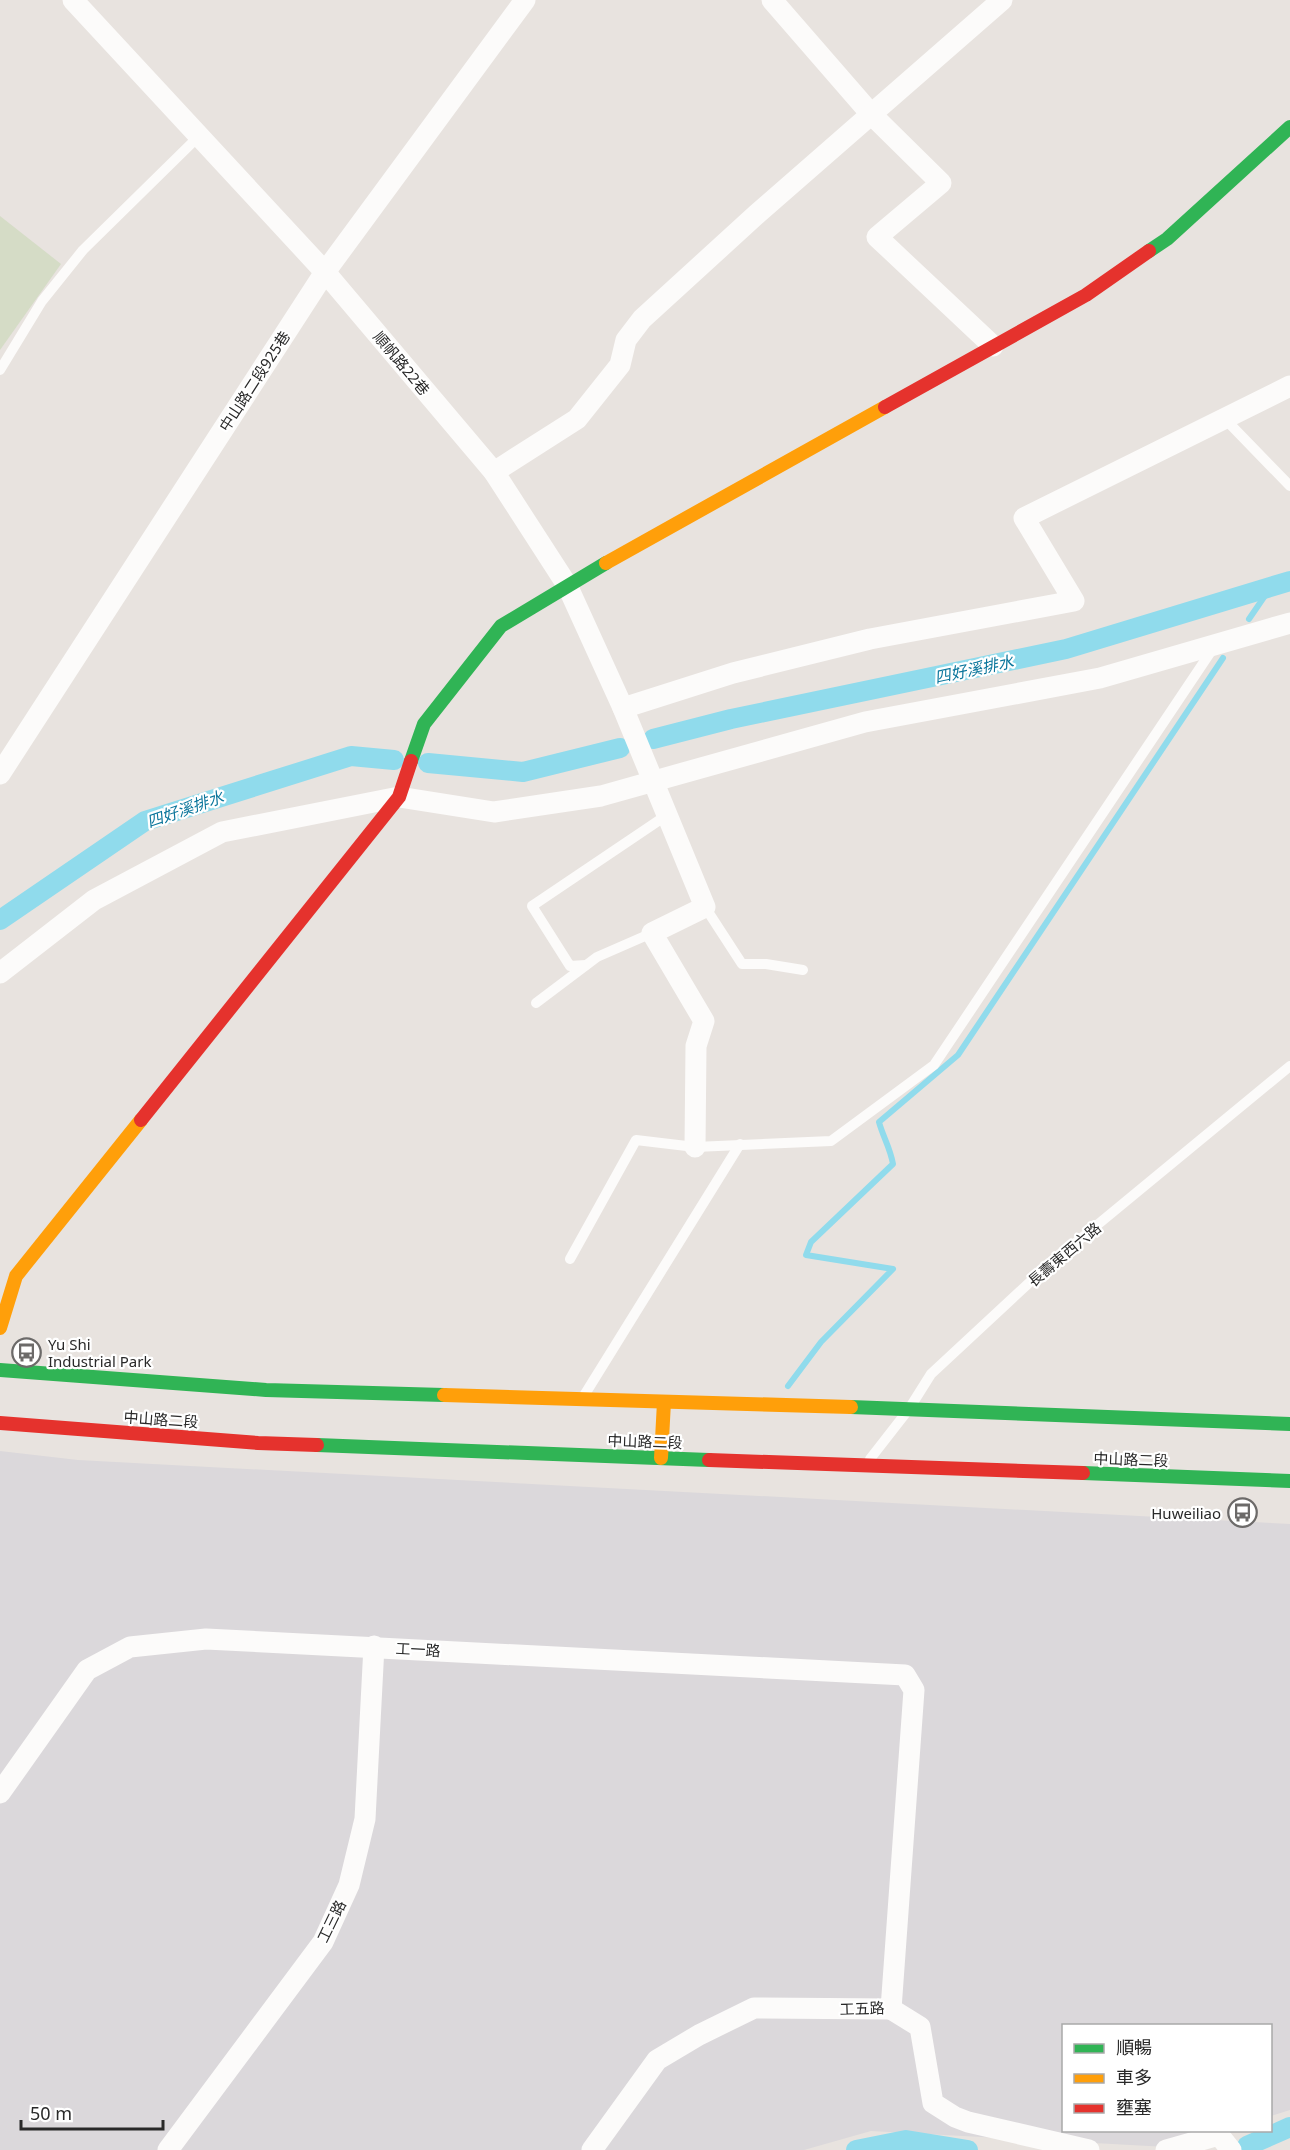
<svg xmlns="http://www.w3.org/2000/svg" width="1290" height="2150" font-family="'Noto Sans','Noto Sans TC',sans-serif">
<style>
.industrial{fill:#dbd8db}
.cemetery{fill:#d5dcc6}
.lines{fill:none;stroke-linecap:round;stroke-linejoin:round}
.stream{stroke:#90dbec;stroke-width:6}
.canal{stroke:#90dbec;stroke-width:20}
.lane{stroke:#fcfbfa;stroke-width:10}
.street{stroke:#fcfbfa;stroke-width:21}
.fast{stroke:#30b455;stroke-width:14}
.slow{stroke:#ff9f0a;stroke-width:14}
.jam{stroke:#e5322d;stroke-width:14}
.labels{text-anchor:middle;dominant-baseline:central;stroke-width:4.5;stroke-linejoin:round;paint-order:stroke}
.street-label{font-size:15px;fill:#292929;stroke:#fff}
.poi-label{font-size:15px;fill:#292929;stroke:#fff;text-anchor:start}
.water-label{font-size:16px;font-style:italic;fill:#0b769c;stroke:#fff}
</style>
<rect width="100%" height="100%" fill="#e8e3df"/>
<path class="industrial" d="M 0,1451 L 78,1460 L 1290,1524 L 1290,2110 L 1271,2116 L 1270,2026 L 1064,2026 L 1064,2130 L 1222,2131 L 1167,2147 L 871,2131 L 804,2150 L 0,2150 Z"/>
<path class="cemetery" d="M 0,216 L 61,264 L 0,350 Z"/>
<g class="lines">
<g class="stream">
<path d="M 1249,619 L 1271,587"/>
<path d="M 788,1386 L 821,1342 L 893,1269 L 806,1255 L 811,1242 L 893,1164 C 890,1147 883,1137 879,1122 L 958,1055 L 1223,658"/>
</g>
<g class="canal">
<path d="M 653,739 L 731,719 L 1066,649 L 1290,581"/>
<path d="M 428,763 L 523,772 L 620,748"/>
<path d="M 0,920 L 145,821 L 351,756 L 394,760"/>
<path d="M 1247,2146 L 1290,2127"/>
<path d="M 856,2150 L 906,2140 L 968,2150"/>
</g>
<g class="lane">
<path d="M 0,370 L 42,301 L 83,250 L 198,137"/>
<path d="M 1225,419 L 1290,486"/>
<path d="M 705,907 L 742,964 L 766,964 L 803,970"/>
<path d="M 586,965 L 570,966 L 532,906 L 667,815"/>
<path d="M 536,1003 L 597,957 L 652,933"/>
<path d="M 570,1259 L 636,1140 L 695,1147 L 831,1141 L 934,1065 L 1214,647"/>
<path d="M 585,1394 L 740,1144"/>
<path d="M 870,1459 L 909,1409 L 931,1374 L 1045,1268 L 1290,1066"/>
</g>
<g class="street">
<path d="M 73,0 L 325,272 L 494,472 L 567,585 L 623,708 L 705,907 L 652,933 L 704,1021 L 696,1046 L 695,1147"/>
<path d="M 772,0 L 871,114 L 941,183 L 877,237 L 993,346"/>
<path d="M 494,472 L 577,419 L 620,365 L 626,340 L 642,319 L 757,214 L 1002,0"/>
<path d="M 623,708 L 733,673 L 870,639 L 1074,601 L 1024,518 L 1290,386"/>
<path d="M 0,774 L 325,272 L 525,0"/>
<path d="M 0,973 L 94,900 L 222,832 L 399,797 L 494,812 L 601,796 L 865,722 L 1100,678 L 1290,623"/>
<path d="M 0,1793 L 87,1670 L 130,1647 L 206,1639 L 905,1675 L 914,1690 L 891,2009 L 754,2008 L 699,2035 L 657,2060 L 592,2150"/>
<path d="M 891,2009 L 920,2027 L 933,2103 L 955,2117 L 968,2122 L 1089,2150"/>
<path d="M 168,2150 L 323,1942 L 349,1885 L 365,1819 L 374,1646"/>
<path d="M 1166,2150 L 1219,2135 L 1231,2150"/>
</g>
<g class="fast">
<path d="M 1149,251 L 1167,239 L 1290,127"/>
<path d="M 411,761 L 424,724 L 501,626 L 606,563"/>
<path d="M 0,1370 L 266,1390 L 444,1395"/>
<path d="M 851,1407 L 1290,1424"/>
<path d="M 317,1445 L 709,1460"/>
<path d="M 1083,1473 L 1290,1481"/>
</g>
<g class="slow">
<path d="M 606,563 L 885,407"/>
<path d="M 0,1328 L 16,1276 L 141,1120"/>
<path d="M 444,1395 L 851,1407"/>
<path d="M 661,1458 L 664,1402"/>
</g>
<g class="jam">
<path d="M 885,407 L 1086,295 L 1149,251"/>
<path d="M 141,1120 L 399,797 L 411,761"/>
<path d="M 0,1423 L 258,1443 L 317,1445"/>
<path d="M 709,1460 L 1083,1473"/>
</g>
</g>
<defs>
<symbol id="bus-ring" viewBox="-11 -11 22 22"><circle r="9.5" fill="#fff" stroke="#6c6a69" stroke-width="1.5"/><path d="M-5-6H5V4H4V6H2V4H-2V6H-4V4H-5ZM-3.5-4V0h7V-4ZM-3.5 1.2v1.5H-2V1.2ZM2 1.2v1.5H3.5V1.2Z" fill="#6c6a69"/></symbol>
</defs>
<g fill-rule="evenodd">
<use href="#bus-ring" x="10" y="1336" width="33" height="33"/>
<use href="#bus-ring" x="1226" y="1496" width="33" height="33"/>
</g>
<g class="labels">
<g class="street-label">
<text transform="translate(402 363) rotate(50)">順帆路22巷</text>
<text transform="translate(254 381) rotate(-57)">中山路二段925巷</text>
<text transform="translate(1064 1254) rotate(-40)">長壽東西六路</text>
<text transform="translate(161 1419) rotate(4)">中山路二段</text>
<text transform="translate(645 1441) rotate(2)">中山路二段</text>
<text transform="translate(1131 1459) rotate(2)">中山路二段</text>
<text transform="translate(418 1649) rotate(3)">工一路</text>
<text transform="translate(331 1921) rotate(-64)">工三路</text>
<text transform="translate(862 2008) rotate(-2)">工五路</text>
</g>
<g class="poi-label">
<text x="48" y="1344">Yu Shi<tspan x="48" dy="17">Industrial Park</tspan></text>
<text x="1221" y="1513" text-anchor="end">Huweiliao</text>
</g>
<g class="water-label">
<text transform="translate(974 669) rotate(-12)">四好溪排水</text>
<text transform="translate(185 809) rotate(-19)">四好溪排水</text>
</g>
</g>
<rect x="1062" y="2024" width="210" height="108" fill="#ffffff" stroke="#a9a9a9" stroke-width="1.5"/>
<rect x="1074" y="2044" width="30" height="9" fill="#30b455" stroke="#a9a9a9" stroke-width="1.5"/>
<text x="1116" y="2054" font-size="18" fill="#292929">順暢</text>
<rect x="1074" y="2074" width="30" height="9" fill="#ff9f0a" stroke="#a9a9a9" stroke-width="1.5"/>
<text x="1116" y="2084" font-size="18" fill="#292929">車多</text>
<rect x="1074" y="2104" width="30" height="9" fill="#e5322d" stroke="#a9a9a9" stroke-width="1.5"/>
<text x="1116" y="2114" font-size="18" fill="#292929">壅塞</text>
<path d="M21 2120v9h142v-9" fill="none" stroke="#292929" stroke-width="3"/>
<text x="30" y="2120" font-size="18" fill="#292929" stroke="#ffffff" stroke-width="4.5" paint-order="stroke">50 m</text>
</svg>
